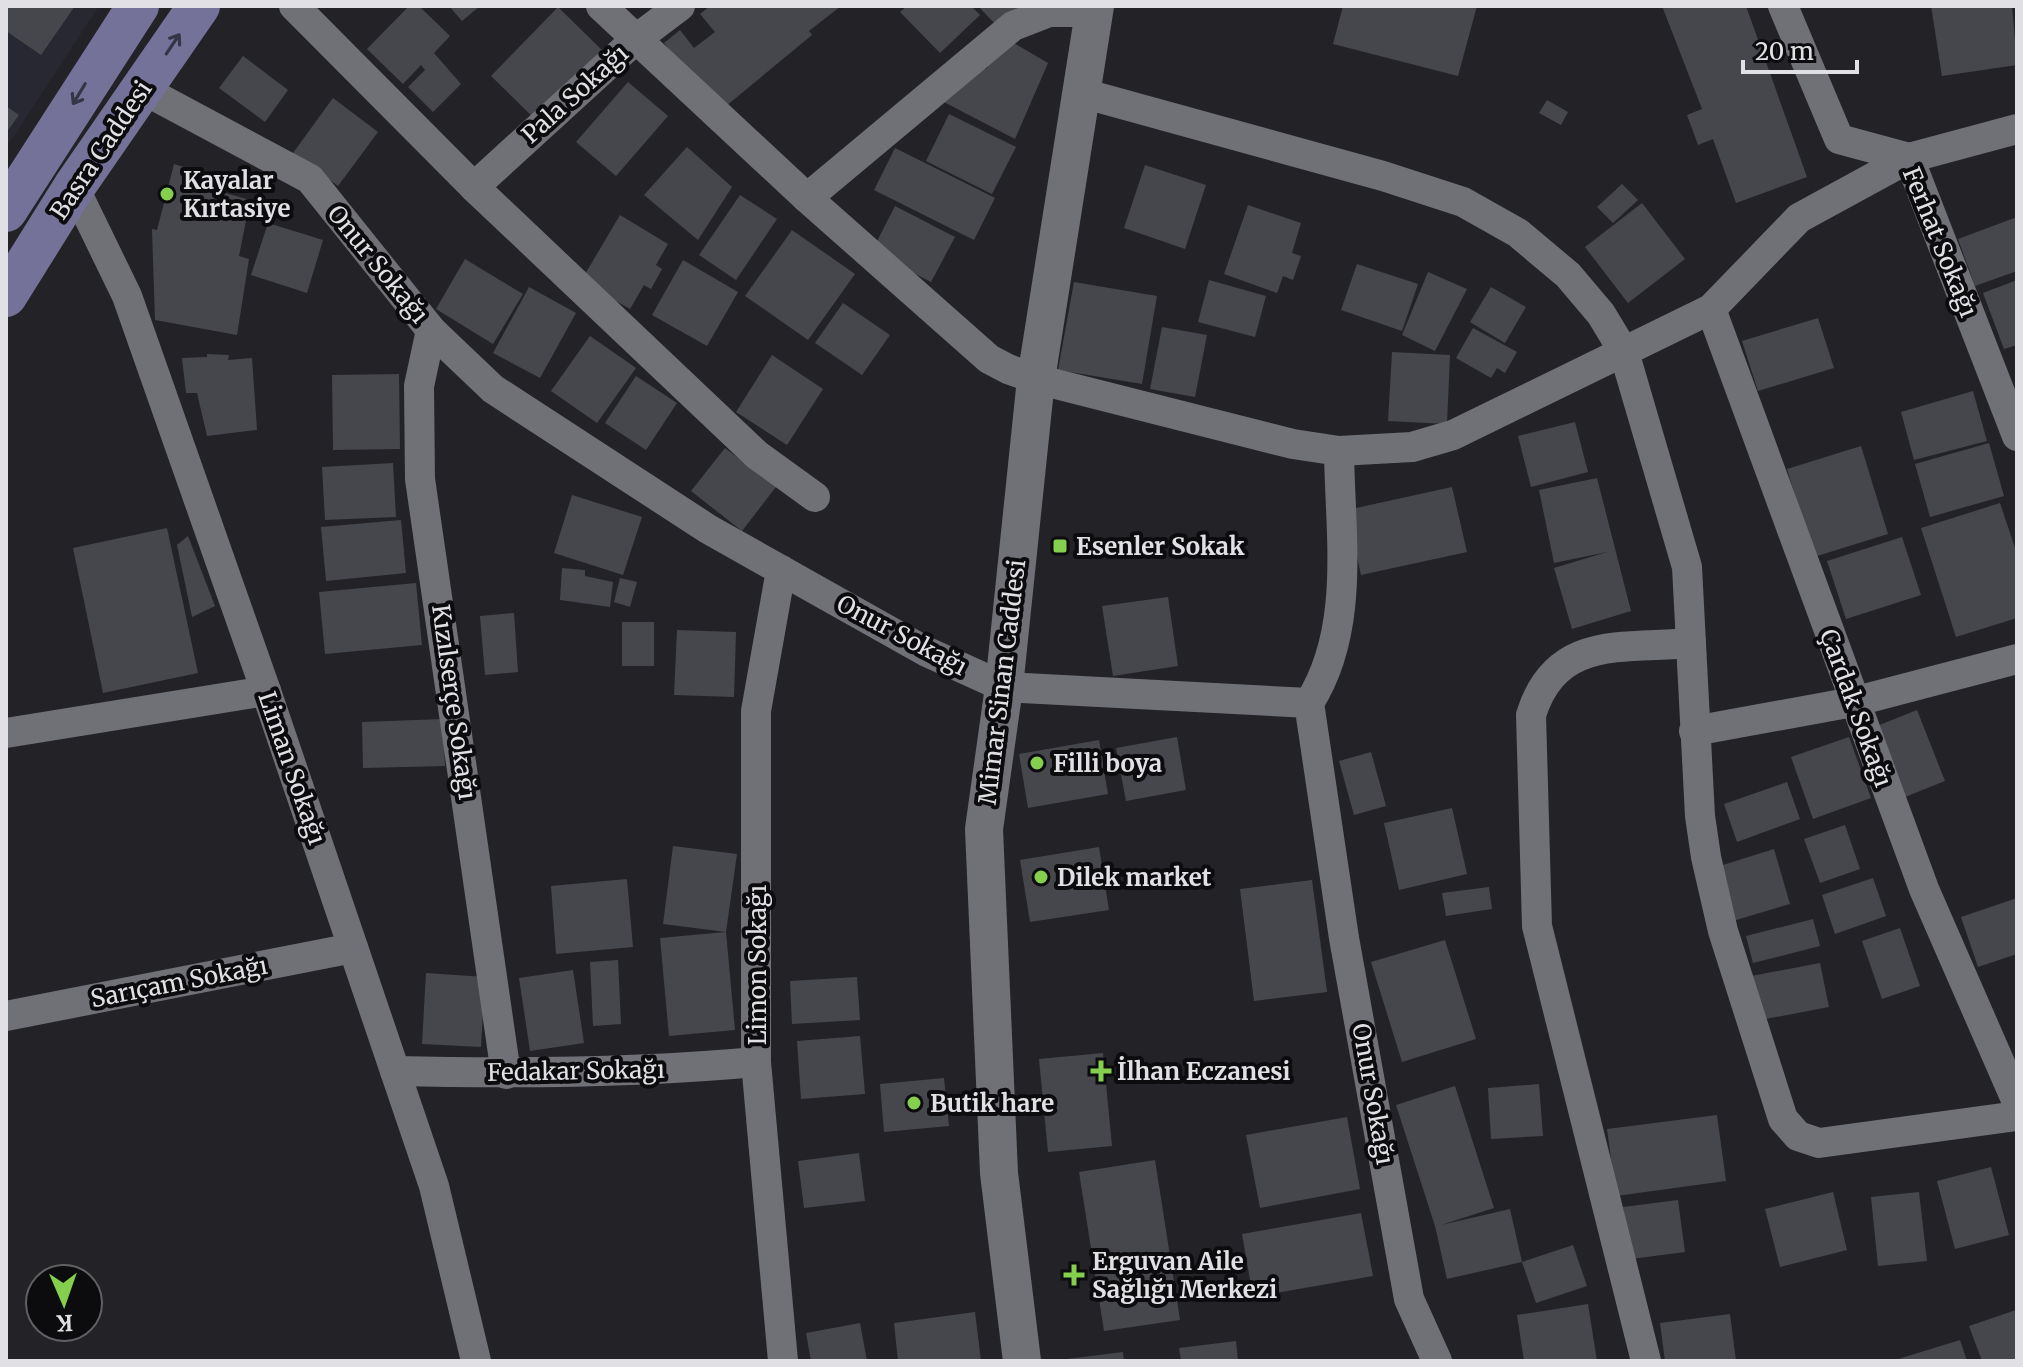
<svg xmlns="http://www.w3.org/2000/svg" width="2023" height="1367" font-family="Merriweather,serif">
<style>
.built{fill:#282833}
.building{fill:#46464d}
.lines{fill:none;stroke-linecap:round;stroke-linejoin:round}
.minor{stroke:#707077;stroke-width:30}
.tertiary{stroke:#707077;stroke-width:38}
.secondary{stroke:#75729a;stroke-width:42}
.oneway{stroke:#363546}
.poi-dot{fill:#84d04e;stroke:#0c0c0e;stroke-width:3}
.labels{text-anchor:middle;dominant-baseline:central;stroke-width:8;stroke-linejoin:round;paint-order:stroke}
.street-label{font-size:24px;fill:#e1e1e5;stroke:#0c0c0e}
.poi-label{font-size:24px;font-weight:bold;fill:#e1e1e5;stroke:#0c0c0e;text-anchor:start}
</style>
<rect width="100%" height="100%" fill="#222227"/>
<path class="built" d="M 6,6 L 99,6 L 6,148 Z"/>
<g class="building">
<path d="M 6,6 L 75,6 L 41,55 L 6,31 Z"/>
<path d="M 409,6 L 419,6 L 450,36 L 434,53 L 461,84 L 433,112 L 408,87 L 425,70 L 421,65 L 403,84 L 367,49 Z"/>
<path d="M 449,6 L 480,6 L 462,21 Z"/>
<path d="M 710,6 L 841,6 L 809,31 L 812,35 L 720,111 L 664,43 L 680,30 L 694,48 L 715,32 L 700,14 Z"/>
<path d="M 907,6 L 971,6 L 980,15 L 940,53 L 900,12 Z"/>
<path d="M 978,6 L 1020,6 L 998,27 Z"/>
<path d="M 1343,6 L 1477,6 L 1458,76 L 1333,44 Z"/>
<path d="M 1662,6 L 1746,6 L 1807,177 L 1736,203 L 1713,139 L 1698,145 L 1687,115 L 1702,109 Z"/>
<path d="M 1931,6 L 2012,6 L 2017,65 L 1942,76 Z"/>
<path d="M 558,7 L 605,53 L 538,122 L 491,76 Z"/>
<path d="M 1009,40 L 1048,63 L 1015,139 L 942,101 L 981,64 L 986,69 Z"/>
<path d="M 243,56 L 288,90 L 265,122 L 219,88 Z"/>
<path d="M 628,82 L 668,116 L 616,176 L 576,142 Z"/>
<path d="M 333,98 L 378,132 L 338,186 L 293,153 Z"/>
<path d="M 1547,100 L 1568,112 L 1561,125 L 1539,113 Z"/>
<path d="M 6,106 L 19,115 L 6,133 Z"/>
<path d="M 949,114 L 1016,147 L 992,194 L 926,161 Z"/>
<path d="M 687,147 L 732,187 L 698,240 L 644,195 Z"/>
<path d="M 895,148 L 995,198 L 974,240 L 874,190 Z"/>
<path d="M 174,164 L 207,174 L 204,187 L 250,200 L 239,256 L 249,259 L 237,335 L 155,320 L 152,229 L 157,230 Z"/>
<path d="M 1145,165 L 1206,185 L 1185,249 L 1124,228 Z"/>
<path d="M 1622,184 L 1638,200 L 1613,223 L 1597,207 Z"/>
<path d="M 740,195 L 777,219 L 736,280 L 699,255 Z"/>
<path d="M 1642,203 L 1685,259 L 1628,303 L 1585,247 Z"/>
<path d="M 1248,205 L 1301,223 L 1292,253 L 1301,256 L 1293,280 L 1283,276 L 1277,293 L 1224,274 Z"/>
<path d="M 895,206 L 955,237 L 931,282 L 872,251 Z"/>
<path d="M 620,215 L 668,244 L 656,265 L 662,269 L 651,289 L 644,285 L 630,309 L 581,281 Z"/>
<path d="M 2017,217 L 2017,271 L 1975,286 L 1958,239 Z"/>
<path d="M 268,223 L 323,240 L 307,293 L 251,275 Z"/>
<path d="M 792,230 L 855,274 L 808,340 L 745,296 Z"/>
<path d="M 465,259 L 523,294 L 493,344 L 436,309 Z"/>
<path d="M 683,260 L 738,292 L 707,346 L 652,315 Z"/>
<path d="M 1357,264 L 1418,284 L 1402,331 L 1341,310 Z"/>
<path d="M 1428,272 L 1467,289 L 1435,351 L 1402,335 Z"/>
<path d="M 1209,280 L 1266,296 L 1255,337 L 1198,322 Z"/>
<path d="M 2017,280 L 2017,345 L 2004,349 L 1983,293 Z"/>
<path d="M 1074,282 L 1157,296 L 1142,384 L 1058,370 Z"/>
<path d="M 529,287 L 576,313 L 540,378 L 493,353 Z"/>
<path d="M 1491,287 L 1526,307 L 1505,343 L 1470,322 Z"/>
<path d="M 843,303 L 890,335 L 862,375 L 815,343 Z"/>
<path d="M 1818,318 L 1834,368 L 1758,391 L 1742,341 Z"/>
<path d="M 1162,327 L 1207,335 L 1195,397 L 1150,389 Z"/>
<path d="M 1473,328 L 1517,352 L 1505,373 L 1497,368 L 1491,378 L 1456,358 Z"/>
<path d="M 590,336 L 636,368 L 597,423 L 551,391 Z"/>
<path d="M 1392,352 L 1450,355 L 1447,424 L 1388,421 Z"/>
<path d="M 207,354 L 229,355 L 228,360 L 252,358 L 257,430 L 207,436 L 197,393 L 186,393 L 182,358 L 207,357 Z"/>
<path d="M 772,355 L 823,389 L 787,445 L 736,412 Z"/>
<path d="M 399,374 L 400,449 L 333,450 L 332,375 Z"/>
<path d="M 636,376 L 677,403 L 646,450 L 605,423 Z"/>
<path d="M 1973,391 L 1987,441 L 1914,460 L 1901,412 Z"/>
<path d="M 1575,422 L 1588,472 L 1531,487 L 1518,436 Z"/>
<path d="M 1989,443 L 2004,496 L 1930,517 L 1915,464 Z"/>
<path d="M 1861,446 L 1888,534 L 1814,557 L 1787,469 Z"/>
<path d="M 725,448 L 776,487 L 742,531 L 691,491 Z"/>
<path d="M 393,463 L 396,517 L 325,520 L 322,467 Z"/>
<path d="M 1597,478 L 1631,611 L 1572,629 L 1554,568 L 1607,552 L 1554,563 L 1539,490 Z"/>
<path d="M 1452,487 L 1467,552 L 1361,575 L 1347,510 Z"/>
<path d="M 572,495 L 642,517 L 623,575 L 554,553 Z"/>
<path d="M 2000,503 L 2017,554 L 2017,618 L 1956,637 L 1921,528 Z"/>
<path d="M 401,520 L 406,573 L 326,581 L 321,527 Z"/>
<path d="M 167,528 L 198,673 L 103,693 L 73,548 Z"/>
<path d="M 188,536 L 215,606 L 192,617 L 177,545 Z"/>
<path d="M 1902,537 L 1921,595 L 1846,619 L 1827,561 Z"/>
<path d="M 562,568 L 585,570 L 585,576 L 613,582 L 610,607 L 560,600 Z"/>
<path d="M 620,578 L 637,582 L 630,607 L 614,602 Z"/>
<path d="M 416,583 L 422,645 L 325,654 L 319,592 Z"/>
<path d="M 1168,597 L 1178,666 L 1113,676 L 1102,606 Z"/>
<path d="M 514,613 L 518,672 L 485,675 L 480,616 Z"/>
<rect x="622" y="622" width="32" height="44"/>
<path d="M 677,630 L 736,632 L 734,697 L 674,695 Z"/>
<path d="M 1917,710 L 1945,781 L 1905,797 L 1877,726 Z"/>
<path d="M 443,719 L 445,766 L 363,768 L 362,722 Z"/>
<path d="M 1177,737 L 1186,790 L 1126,801 L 1116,748 Z"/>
<path d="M 1849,737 L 1871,798 L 1813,819 L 1791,757 Z"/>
<path d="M 1099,740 L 1108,794 L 1028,808 L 1019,754 Z"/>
<path d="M 1371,752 L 1386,806 L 1354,815 L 1339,761 Z"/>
<path d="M 1787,782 L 1800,819 L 1737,842 L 1724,804 Z"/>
<path d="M 1452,808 L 1467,874 L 1399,890 L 1384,823 Z"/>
<path d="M 1845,825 L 1860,869 L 1820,883 L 1804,839 Z"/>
<path d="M 673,846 L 737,854 L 726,932 L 663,924 Z"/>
<path d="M 1099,847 L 1109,910 L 1030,922 L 1020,860 Z"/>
<path d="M 1774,849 L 1790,904 L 1726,923 L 1710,869 Z"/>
<path d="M 1873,878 L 1886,916 L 1835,934 L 1822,895 Z"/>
<path d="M 627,879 L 633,947 L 556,954 L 551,886 Z"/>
<path d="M 1312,880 L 1327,992 L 1254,1001 L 1240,889 Z"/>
<path d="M 1489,887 L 1492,909 L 1446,916 L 1442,893 Z"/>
<path d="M 2017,898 L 2017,954 L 1978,967 L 1961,917 Z"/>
<path d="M 1813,919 L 1820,946 L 1753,963 L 1746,936 Z"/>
<path d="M 1900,928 L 1920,986 L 1882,999 L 1862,941 Z"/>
<path d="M 726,932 L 735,1030 L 669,1036 L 660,938 Z"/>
<path d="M 1445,940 L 1476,1039 L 1402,1062 L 1371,962 Z"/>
<path d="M 618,960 L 621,1024 L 593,1026 L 590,962 Z"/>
<path d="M 1820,963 L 1829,1007 L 1755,1021 L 1746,977 Z"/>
<path d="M 573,970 L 584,1043 L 530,1051 L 519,978 Z"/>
<path d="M 426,973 L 485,977 L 481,1047 L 422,1044 Z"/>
<path d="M 857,977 L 860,1020 L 792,1024 L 790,981 Z"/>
<path d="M 860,1036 L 865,1094 L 801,1099 L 797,1041 Z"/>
<path d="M 1103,1053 L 1112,1146 L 1048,1152 L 1039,1059 Z"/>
<path d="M 944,1078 L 949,1126 L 884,1132 L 880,1084 Z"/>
<path d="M 1539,1084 L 1543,1136 L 1491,1139 L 1488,1088 Z"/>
<path d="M 1455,1086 L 1494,1208 L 1441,1225 L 1510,1209 L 1522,1262 L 1447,1279 L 1435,1226 L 1396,1105 Z"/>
<path d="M 1717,1115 L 1726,1181 L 1616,1196 L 1607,1129 Z"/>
<path d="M 1347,1117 L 1360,1189 L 1260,1208 L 1246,1135 Z"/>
<path d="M 859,1153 L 865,1201 L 804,1208 L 798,1161 Z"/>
<path d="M 1155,1160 L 1180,1320 L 1104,1331 L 1079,1172 Z"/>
<path d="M 1991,1167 L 2009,1235 L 1955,1249 L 1937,1181 Z"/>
<path d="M 1833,1192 L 1847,1250 L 1780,1267 L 1765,1209 Z"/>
<path d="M 1919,1192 L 1927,1261 L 1878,1266 L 1871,1197 Z"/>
<path d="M 1678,1200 L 1685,1252 L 1631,1259 L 1623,1207 Z"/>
<path d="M 1361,1213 L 1373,1276 L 1253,1297 L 1242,1234 Z"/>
<path d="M 1573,1245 L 1587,1286 L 1536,1303 L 1522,1262 Z"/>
<path d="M 1588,1304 L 1597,1361 L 1524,1361 L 1517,1315 Z"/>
<path d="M 2016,1310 L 2017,1361 L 1982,1361 L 1969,1326 Z"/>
<path d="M 975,1312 L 981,1361 L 898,1361 L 894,1323 Z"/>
<path d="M 1730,1314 L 1736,1361 L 1665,1361 L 1660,1323 Z"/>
<path d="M 860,1323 L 867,1361 L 811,1361 L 806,1333 Z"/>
<path d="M 1960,1340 L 1967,1361 L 1895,1361 L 1895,1360 Z"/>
<path d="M 1236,1341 L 1238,1361 L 1181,1361 L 1179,1348 Z"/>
<path d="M 1123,1352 L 1124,1361 L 1068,1361 L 1067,1359 Z"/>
</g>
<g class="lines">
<g class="minor">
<path d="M 294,6 L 474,187 L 757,455 L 815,497"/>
<path d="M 601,6 L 807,198 L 989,359 L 1008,369 L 1036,379 L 1293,444 L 1339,451 L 1412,447 L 1453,435 L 1711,309 L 1799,218 L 1909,158 L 2017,129"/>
<path d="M 1783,6 L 1839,139 L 1909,158 L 2017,436"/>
<path d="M 142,89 L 310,179 L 431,330 L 493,389 L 708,529 L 925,651 L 1004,687 L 1309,703 L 1344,938 L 1409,1299 L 1437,1361"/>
<path d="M 1082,93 L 1383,176 L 1463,202 L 1518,233 L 1568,275 L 1601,314 L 1624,352 L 1687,567 L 1700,816 L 1706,857 L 1723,931 L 1783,1119 L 1798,1136 L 1819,1143 L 2017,1116"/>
<path d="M 74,187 L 127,296 L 266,691 L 434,1186 L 476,1361"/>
<path d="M 474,187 L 635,40 L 680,6"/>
<path d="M 807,198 L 1013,26 L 1049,12 L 1094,12"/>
<path d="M 1711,309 L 1924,889 L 2017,1102"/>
<path d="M 431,330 L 419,386 L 420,479 L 506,1074"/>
<path d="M 781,570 L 756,711 L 756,1062 L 783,1361"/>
<path d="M 1309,703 C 1356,629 1340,535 1339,451"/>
<path d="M 1694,731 L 1853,702 L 2017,659"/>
<path d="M 6,733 L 266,691"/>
<path d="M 6,1016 L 353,948"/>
<path d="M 395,1071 C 516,1074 636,1073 756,1062"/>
<path d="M 1646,1361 L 1537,926 L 1531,715 C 1556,635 1621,649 1691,643"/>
</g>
<path class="tertiary" d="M 1022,1361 L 999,1173 L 984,829 L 1004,687 L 1036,379 L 1095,6"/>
<g class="secondary">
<path d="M 6,211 L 138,6"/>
<path d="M 6,296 L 74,187 L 199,6"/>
</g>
</g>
<defs><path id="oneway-shaft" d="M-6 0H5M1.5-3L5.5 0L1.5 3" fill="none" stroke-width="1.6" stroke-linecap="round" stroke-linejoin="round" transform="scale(2)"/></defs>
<g class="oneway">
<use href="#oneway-shaft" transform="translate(173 44) rotate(-56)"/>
<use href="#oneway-shaft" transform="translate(79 94) rotate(121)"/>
</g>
<g class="poi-dot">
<circle cx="167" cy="194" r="8"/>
<rect x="1052" y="538" width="16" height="16" rx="4"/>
<circle cx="1037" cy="763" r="8"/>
<circle cx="1041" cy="877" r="8"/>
<path d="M1097 1059h8v8h8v8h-8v8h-8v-8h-8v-8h8z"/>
<circle cx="914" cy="1103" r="8"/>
<path d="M1070 1263h8v8h8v8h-8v8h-8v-8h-8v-8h8z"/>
</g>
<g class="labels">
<g class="street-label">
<text transform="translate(575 94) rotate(-42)">Pala Sokağı</text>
<text transform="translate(101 150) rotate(-56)">Basra Caddesi</text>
<text transform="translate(1940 242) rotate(68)">Ferhat Sokağı</text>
<text transform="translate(378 264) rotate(51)">Onur Sokağı</text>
<text transform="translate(902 635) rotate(28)">Onur Sokağı</text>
<text transform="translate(1002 682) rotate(-83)">Mimar Sinan Caddesi</text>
<text transform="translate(454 702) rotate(82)">Kızılserçe Sokağı</text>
<text transform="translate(1856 708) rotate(70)">Çardak Sokağı</text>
<text transform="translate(292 768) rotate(71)">Liman Sokağı</text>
<text transform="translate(757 965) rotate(-90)">Limon Sokağı</text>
<text transform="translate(179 982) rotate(-11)">Sarıçam Sokağı</text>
<text transform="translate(576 1071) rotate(-1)">Fedakar Sokağı</text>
<text transform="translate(1373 1094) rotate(80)">Onur Sokağı</text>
</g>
<g class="poi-label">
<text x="183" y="180">Kayalar<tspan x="183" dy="28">Kırtasiye</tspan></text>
<text x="1076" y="546">Esenler Sokak</text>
<text x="1053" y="763">Filli boya</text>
<text x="1057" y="877">Dilek market</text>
<text x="1117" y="1071">İlhan Eczanesi</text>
<text x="930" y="1103">Butik hare</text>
<text x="1092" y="1261">Erguvan Aile<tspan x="1092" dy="28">Sağlığı Merkezi</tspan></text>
</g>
</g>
<rect width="2023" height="1367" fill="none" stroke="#e1e1e5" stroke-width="16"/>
<g transform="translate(64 1303) rotate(178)"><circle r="38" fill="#0c0c0e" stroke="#616164" stroke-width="2"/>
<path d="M0-6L14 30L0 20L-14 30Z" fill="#84d04e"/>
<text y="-12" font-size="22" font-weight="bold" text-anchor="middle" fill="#e1e1e5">K</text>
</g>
<path d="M1743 60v12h114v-12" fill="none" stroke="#e1e1e5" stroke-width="4"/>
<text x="1755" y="60" font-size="24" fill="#e1e1e5" stroke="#0c0c0e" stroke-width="6" paint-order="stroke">20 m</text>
</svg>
